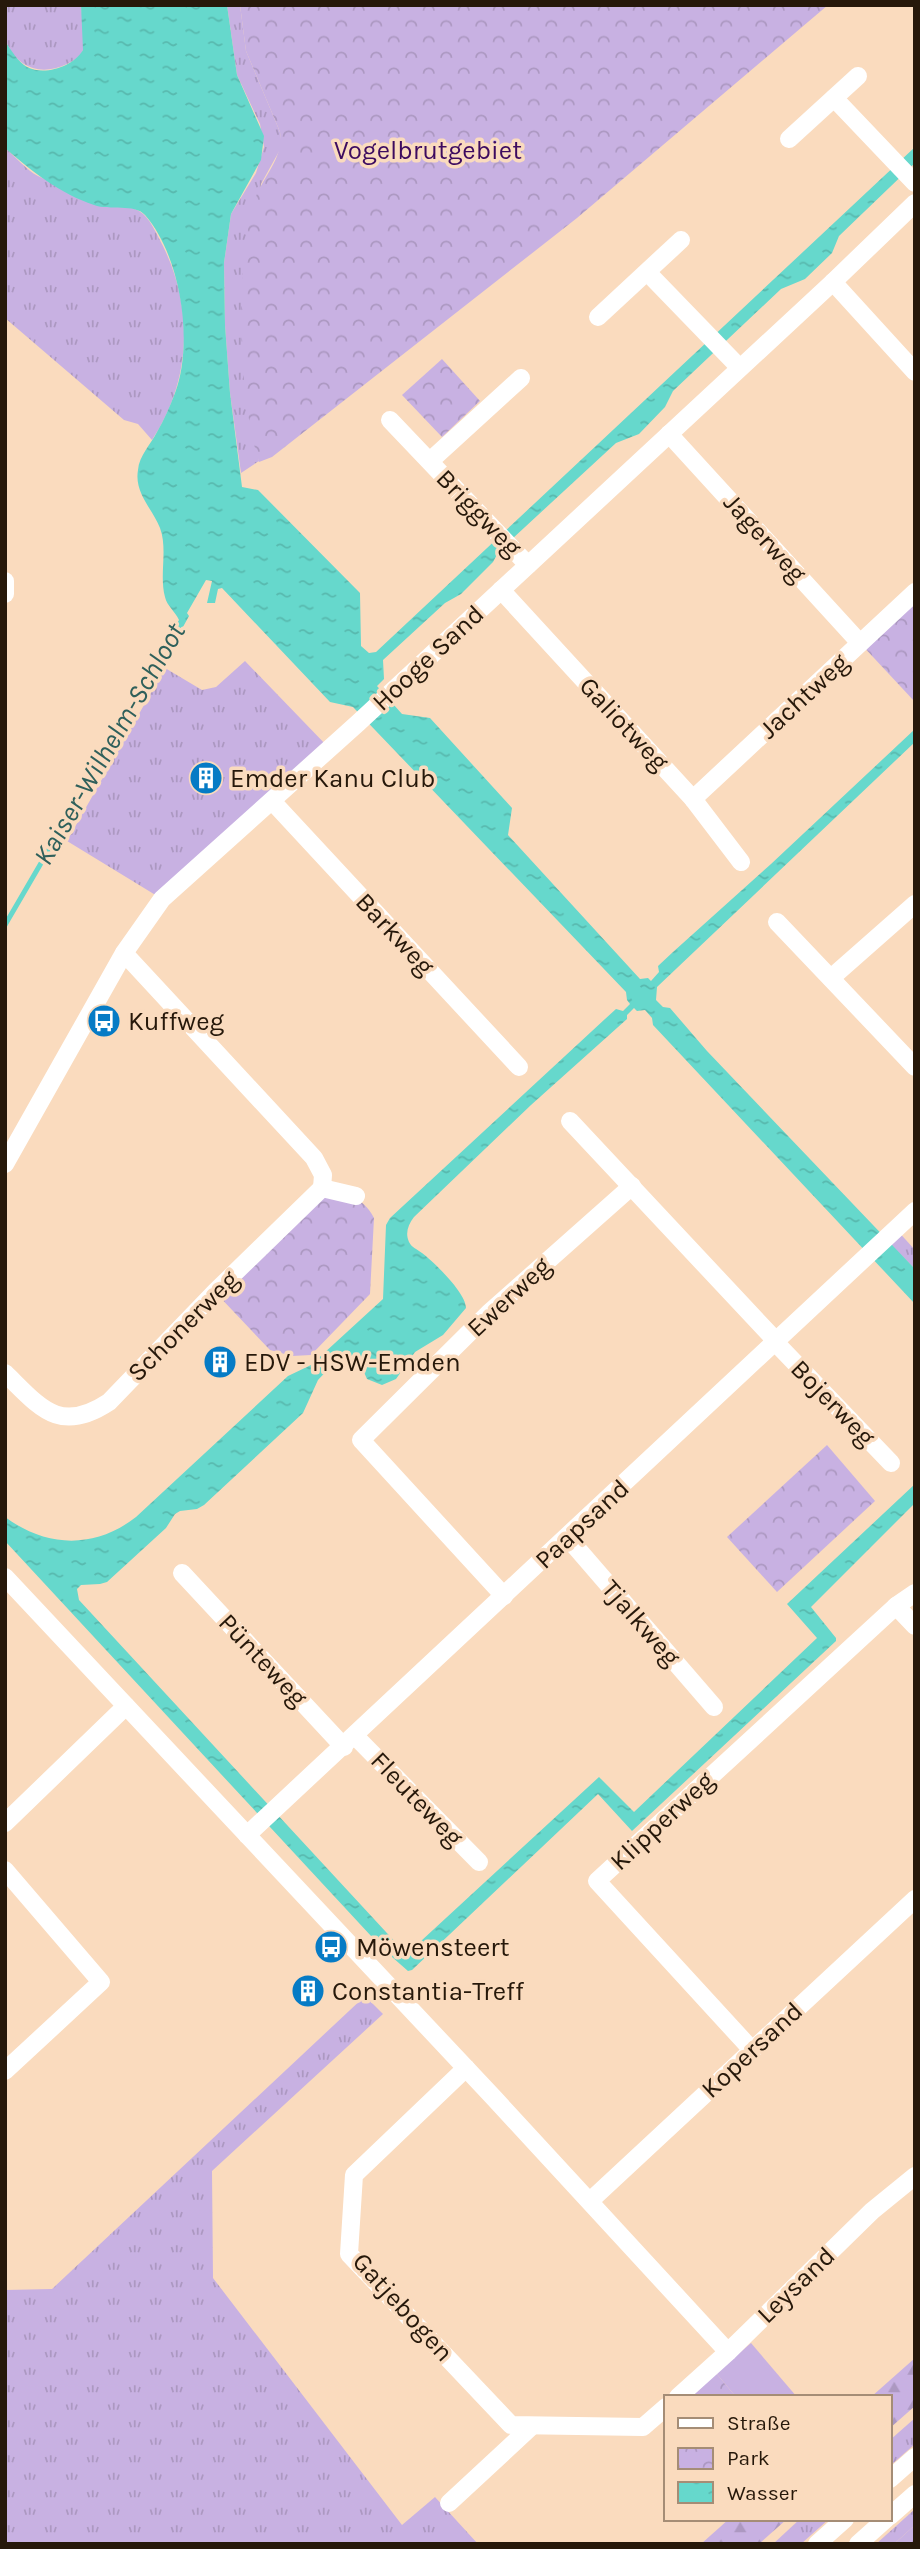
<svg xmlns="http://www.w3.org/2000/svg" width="920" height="2549" font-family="Karla,sans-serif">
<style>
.grass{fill:url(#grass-tufts)}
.forest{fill:url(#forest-firs)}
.park{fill:url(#park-crowns)}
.garden{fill:#c8b1e2}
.water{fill:url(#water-ripples)}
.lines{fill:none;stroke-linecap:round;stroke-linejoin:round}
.stream{stroke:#66d8cc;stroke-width:5}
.minor{stroke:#fff;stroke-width:18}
.labels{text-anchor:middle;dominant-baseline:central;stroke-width:7;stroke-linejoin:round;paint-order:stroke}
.park-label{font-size:26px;fill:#3d0b5f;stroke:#fadbbe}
.street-label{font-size:26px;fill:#26180a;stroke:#fadbbe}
.poi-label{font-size:26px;fill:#26180a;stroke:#fadbbe;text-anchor:start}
.water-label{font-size:28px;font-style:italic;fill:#2f605b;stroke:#fadbbe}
</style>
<defs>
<pattern id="grass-tufts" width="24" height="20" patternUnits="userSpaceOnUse" patternTransform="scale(1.75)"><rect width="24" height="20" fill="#c8b1e2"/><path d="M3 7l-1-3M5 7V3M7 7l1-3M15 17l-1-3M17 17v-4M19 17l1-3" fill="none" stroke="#ac98c1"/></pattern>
<pattern id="forest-firs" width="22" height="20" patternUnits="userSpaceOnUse" patternTransform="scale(1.75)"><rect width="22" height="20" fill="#c8b1e2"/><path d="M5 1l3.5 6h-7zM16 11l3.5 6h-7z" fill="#ac98c1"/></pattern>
<pattern id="park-crowns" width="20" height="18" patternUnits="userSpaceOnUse" patternTransform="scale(1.75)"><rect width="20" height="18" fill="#c8b1e2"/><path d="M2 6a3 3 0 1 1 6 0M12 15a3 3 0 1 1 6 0" fill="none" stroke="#ac98c1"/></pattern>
<pattern id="water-ripples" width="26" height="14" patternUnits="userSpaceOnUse" patternTransform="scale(1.75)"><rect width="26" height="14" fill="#66d8cc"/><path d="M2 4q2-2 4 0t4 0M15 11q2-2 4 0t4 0" fill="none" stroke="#58b9ae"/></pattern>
</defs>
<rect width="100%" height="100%" fill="#fadbbe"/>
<g class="grass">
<path d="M 5,5 L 81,5 C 82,18 87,37 83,50 C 81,57 73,61 67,64 C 42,76 19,69 7,44 C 2,34 5,17 5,5 Z"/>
<path d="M 227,5 L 240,5 L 246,51 L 280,132 L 282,146 L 261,184 L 242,328 L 248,408 L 259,461 L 241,473 L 230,393 L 225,325 L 224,263 L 231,214 L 256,173 L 264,147 L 260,124 L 237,75 Z"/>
<path d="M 5,148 C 15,156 26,170 38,176 C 69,191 108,194 139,211 C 150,217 157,235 163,246 C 194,309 191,381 152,440 L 138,424 L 124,420 L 5,318 Z"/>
<path d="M 245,661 L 329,748 L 162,899 L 67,841 L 165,668 L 202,690 L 216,687 Z"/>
<path d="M 896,1229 L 915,1250 L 915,1269 L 885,1239 Z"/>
<path d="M 365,1996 L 383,2014 L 212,2171 L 213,2278 L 402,2525 L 435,2497 L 478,2544 L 5,2544 L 5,2290 L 52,2289 Z"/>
<path d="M 915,2418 L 915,2444 L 890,2466 L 890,2440 Z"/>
<path d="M 915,2509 L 915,2525 L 894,2544 L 876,2544 Z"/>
<path d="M 800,2519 L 829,2519 L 801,2544 L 773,2544 Z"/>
</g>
<g class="forest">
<path d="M 915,2358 L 915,2406 L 890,2428 L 890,2397 L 871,2397 Z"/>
<path d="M 729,2519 L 787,2519 L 759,2544 L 701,2544 Z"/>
<path d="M 915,2525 L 915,2544 L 894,2544 Z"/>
</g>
<g class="park">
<path d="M 240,5 L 828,5 L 577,218 L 272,457 L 259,462 C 238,396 235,273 253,206 C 260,177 284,161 280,132 L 246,51 Z"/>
<path d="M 442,359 L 480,401 L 442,437 L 402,395 Z"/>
<path d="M 915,592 L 915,702 L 860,643 Z"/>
<path d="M 322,1188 C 344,1193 363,1196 374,1218 L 370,1294 L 311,1355 L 292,1356 L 270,1350 L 215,1292 Z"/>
<path d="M 827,1445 L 875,1501 L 777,1592 L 727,1537 Z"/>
<path d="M 716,2373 L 736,2397 L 687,2397 Z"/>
</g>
<path class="garden" d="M 751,2343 L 797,2397 L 736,2397 L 716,2373 Z"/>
<path class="water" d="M 81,5 L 227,5 L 237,75 L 264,136 L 261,160 L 231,214 L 224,263 L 225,325 L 230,393 L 242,487 L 258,490 L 360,593 L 361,646 L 369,653 L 376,652 L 915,147 L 915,163 L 839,236 L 832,253 L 805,279 L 781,289 L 673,391 L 665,407 L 639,434 L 616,443 L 499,551 L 493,562 L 461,594 L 445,603 L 383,660 L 384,679 L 377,686 L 402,714 L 430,718 L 512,808 L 508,835 L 640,979 L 648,978 L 651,981 L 659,972 L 658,966 L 673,952 L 771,864 L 915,729 L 915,742 L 657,987 L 656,1000 L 663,1007 L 670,1008 L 707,1051 L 915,1269 L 915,1304 L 653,1025 L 652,1018 L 645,1010 L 637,1011 L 634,1008 L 627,1015 L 627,1019 L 531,1105 L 414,1217 C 408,1225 405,1233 409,1242 C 412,1248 417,1249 422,1253 C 434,1262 466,1293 466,1308 L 443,1335 L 415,1352 L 396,1379 L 382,1385 L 367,1379 L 359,1361 L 345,1356 L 332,1365 L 318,1380 L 303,1413 L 204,1505 L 197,1509 L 180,1511 L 175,1514 L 166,1528 L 107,1582 L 100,1584 L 81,1585 L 77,1589 L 79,1600 L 398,1945 L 408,1953 L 599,1777 L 634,1812 L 817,1638 L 787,1604 L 915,1484 L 915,1503 L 811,1607 L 836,1638 L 836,1641 L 632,1831 L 598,1794 L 412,1970 L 408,1971 L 384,1950 L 5,1541 L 5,1517 C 47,1548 95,1549 136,1517 L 288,1376 L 311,1365 L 383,1299 L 386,1225 L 390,1218 L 605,1019 L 616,1009 L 623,1011 L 630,1004 L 627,1000 L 626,992 L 353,707 L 330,702 L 222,588 L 218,589 L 215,603 L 207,603 L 212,581 L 206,580 L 187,613 L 189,616 L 178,636 L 171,633 L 179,620 C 175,611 167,606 165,597 C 159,575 168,550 160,528 C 152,508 134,493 138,470 C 139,456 151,444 157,432 C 164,420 170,406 175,393 C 194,343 181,256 145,215 C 134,203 110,211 94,205 C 61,194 31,171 5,148 L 5,41 C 11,50 18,62 27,67 C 44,76 73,67 83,50 Z"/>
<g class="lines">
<path class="stream" d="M 5,925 L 178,628"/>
<g class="minor">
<path d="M 834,98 L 915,183"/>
<path d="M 789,139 L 858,76"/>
<path d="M 648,273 L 739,367"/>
<path d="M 833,282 L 915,372"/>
<path d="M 598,317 L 681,240"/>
<path d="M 390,420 L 528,565"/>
<path d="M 669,434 L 860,643"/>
<path d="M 430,461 L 521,378"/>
<path d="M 5,581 L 5,594"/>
<path d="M 501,590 L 693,799 L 741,862"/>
<path d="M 693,799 L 915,592"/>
<path d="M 272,801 L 519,1067"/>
<path d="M 777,922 L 915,1067"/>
<path d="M 124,953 L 314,1158 L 323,1175 L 322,1188"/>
<path d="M 831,978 L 915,904"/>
<path d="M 570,1121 L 776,1341"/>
<path d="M 5,1164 L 124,953 L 162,899 L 358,723 L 833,282 L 915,203"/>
<path d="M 775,1342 L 891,1463"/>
<path d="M 5,1373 C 40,1407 59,1435 109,1402 L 215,1292 L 322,1188 L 356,1196"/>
<path d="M 568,1538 L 714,1707"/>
<path d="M 182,1573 L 344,1747"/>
<path d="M 5,1577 L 494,2098 L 728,2352"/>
<path d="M 504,1596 L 361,1440 L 490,1312 L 632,1186"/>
<path d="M 896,1606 L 915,1593"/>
<path d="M 355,1736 L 479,1862"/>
<path d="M 5,1823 L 126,1706"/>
<path d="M 247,1835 L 915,1211"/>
<path d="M 5,1870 L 101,1982 L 5,2071"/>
<path d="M 752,2050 L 597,1881 L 896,1606 L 915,1626"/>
<path d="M 466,2068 L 354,2175 L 349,2254 L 511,2425 L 643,2427 L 666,2407"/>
<path d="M 590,2201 L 915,1899"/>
<path d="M 678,2397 L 728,2352 L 872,2211 L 915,2176"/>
<path d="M 890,2479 L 915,2457"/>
<path d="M 449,2503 L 532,2426"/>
<path d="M 890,2516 L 915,2494"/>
<path d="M 817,2544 L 845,2519"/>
<path d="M 858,2544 L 886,2519"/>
</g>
</g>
<defs>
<symbol id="building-disc" viewBox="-11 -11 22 22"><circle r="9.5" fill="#067bc5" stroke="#fadbbe"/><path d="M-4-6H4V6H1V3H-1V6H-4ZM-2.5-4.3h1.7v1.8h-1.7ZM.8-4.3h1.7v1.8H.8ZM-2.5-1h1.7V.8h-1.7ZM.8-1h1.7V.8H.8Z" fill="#fff"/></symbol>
<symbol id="bus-disc" viewBox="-11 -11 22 22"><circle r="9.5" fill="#067bc5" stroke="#fadbbe"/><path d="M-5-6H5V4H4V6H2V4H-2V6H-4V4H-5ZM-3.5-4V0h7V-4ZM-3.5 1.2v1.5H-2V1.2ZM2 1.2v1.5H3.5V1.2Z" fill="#fff"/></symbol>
</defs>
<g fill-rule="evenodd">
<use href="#building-disc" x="187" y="759" width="38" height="38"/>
<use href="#bus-disc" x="85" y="1002" width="38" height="38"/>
<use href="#building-disc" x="201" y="1343" width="38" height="38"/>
<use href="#bus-disc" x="312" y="1928" width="38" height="38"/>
<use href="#building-disc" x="289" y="1972" width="38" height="38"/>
</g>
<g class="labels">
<g class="park-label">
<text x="428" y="150">Vogelbrutgebiet</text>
</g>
<g class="street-label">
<text transform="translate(479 513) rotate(46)">Briggweg</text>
<text transform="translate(765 538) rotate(48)">Jagerweg</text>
<text transform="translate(428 658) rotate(-43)">Hooge Sand</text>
<text transform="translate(804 696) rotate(-43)">Jachtweg</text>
<text transform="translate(624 724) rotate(47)">Galiotweg</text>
<text transform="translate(395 934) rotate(47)">Barkweg</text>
<text transform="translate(509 1297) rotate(-43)">Ewerweg</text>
<text transform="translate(183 1326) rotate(-45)">Schonerweg</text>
<text transform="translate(833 1403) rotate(46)">Bojerweg</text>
<text transform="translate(582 1524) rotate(-43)">Paapsand</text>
<text transform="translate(641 1623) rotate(49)">Tjalkweg</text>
<text transform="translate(263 1660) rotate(47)">Pünteweg</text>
<text transform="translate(417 1799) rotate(46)">Fleuteweg</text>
<text transform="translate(662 1821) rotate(-43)">Klipperweg</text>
<text transform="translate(752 2050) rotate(-43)">Kopersand</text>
<text transform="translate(796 2285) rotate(-44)">Leysand</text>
<text transform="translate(403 2307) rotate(48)">Gatjebogen</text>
</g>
<g class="poi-label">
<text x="230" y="778">Emder Kanu Club</text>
<text x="128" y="1021">Kuffweg</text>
<text x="244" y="1362">EDV - HSW-Emden</text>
<text x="356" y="1947">Möwensteert</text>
<text x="332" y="1991">Constantia-Treff</text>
</g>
<g class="water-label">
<text transform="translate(109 744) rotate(-60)">Kaiser-Wilhelm-Schloot</text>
</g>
</g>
<rect width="920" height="2549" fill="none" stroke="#26180a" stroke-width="14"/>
<rect x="664" y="2395" width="228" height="126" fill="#fadbbe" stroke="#a58d76" stroke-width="2"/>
<rect x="678" y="2418" width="35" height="10" fill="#ffffff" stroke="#a58d76" stroke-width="2"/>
<text x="727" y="2430" font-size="21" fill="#26180a">Straße</text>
<rect x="678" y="2448" width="35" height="21" fill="url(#park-crowns)" stroke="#a58d76" stroke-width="2"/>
<text x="727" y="2465" font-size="21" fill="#26180a">Park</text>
<rect x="678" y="2482" width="35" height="21" fill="url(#water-ripples)" stroke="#a58d76" stroke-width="2"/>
<text x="727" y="2500" font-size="21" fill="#26180a">Wasser</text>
</svg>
